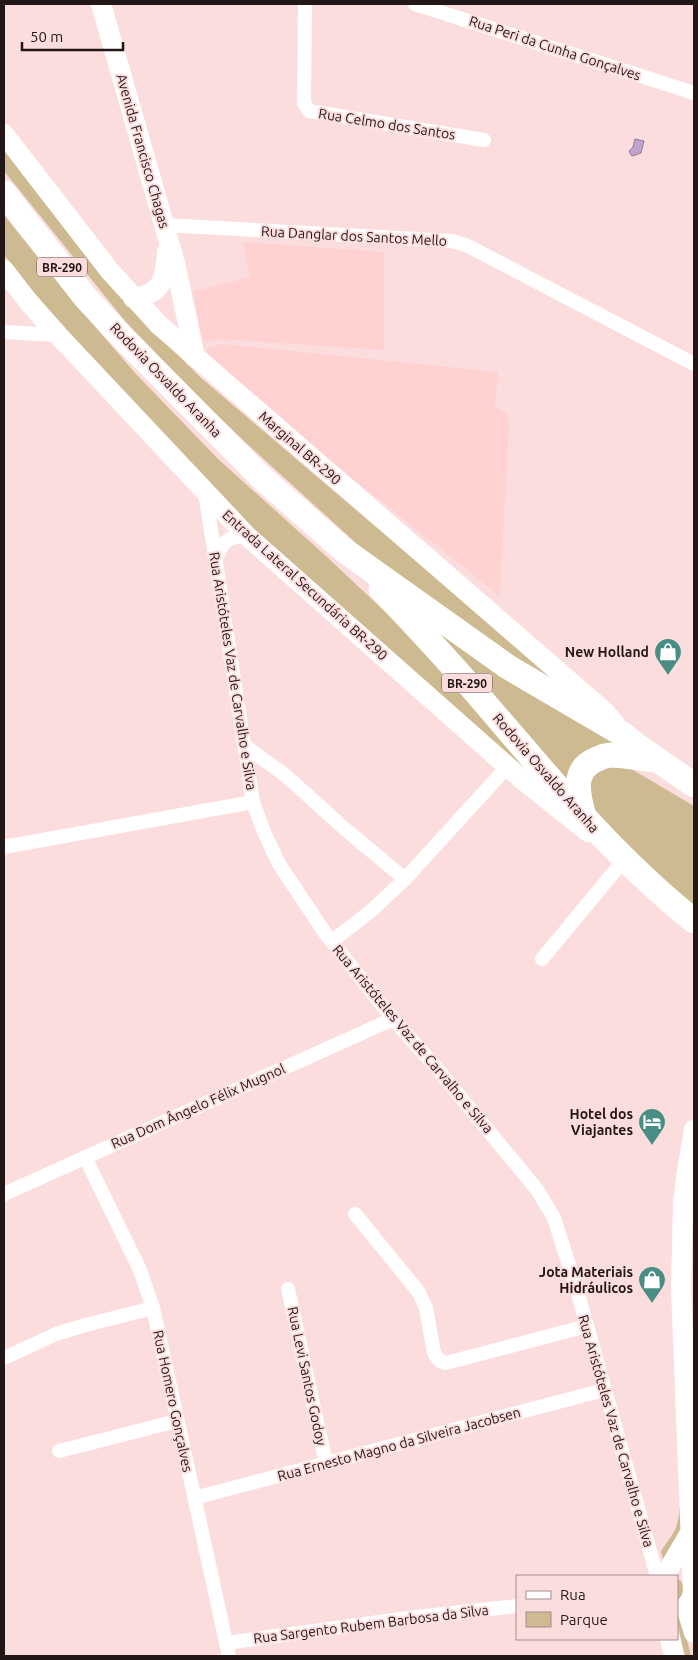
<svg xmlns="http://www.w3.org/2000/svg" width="698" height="1660" font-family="Ubuntu,sans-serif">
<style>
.built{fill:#ffd1d0}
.green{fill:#cdba91}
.water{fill:#c0a3cf;stroke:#917998}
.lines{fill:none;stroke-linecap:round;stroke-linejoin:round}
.street{stroke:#fff;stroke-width:14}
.secondary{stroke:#fff;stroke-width:20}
.highway{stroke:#fff;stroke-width:25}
.labels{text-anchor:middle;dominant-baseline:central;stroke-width:4;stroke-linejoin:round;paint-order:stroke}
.shield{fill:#fcdddd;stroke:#645252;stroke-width:1}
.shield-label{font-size:12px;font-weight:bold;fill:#231616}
.street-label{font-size:14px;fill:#231616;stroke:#fcdddd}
.poi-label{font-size:14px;font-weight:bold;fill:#231616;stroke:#fcdddd;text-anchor:end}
</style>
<rect width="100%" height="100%" fill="#fcdddd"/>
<g class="built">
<path d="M 243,242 L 384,252 L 384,350 L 221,339 L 203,342 L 193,292 L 250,277 Z"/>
<path d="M 221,344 L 498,372 L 495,405 L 498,410 L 505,412 L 509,420 L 500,596 L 210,365 L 207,352 L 208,348 Z"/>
</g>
<g class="green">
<path d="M 4,150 L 153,330 L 200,377 L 578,699 L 389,573 L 245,442 L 200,399 L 125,321 L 4,171 Z"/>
<path d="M 4,215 L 79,308 L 136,374 L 218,459 L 327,557 L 431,655 L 561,801 L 215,496 L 76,345 L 4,255 Z"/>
<path d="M 420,618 L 618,743 L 600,744 L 584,752 L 573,787 L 516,720 Z"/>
<path d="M 628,767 L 694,806 L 694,906 L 670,887 L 612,829 L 595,810 L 589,793 L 587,782 L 595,768 Z"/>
<path d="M 680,1506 L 681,1529 L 678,1540 L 663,1559 L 661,1551 C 674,1532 678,1530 680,1506 Z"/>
<path d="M 677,1579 L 681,1581 L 686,1590 L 677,1602 Z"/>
<path d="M 681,1617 L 691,1656 L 685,1656 L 677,1622 L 677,1618 Z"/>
</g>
<path class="water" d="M 635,139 L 644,141 L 641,153 L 633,156 L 631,155 L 629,151 L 633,147 Z"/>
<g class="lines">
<g class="street">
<path d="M 305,4 L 304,103 L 309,111 L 484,140"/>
<path d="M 415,4 L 694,93"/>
<path d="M 164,225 L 452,241 L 466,245 L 694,364"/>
<path d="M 4,332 L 58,335"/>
<path d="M 205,492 L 253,802 L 264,832 L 279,864 L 325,933 L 393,1019 L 435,1066 L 538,1191 L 554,1218 L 577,1290 L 657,1576"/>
<path d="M 216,560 C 221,542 228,536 247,536"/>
<path d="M 245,746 L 285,775 L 345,829 L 405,879"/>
<path d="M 4,847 L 253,802"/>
<path d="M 332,941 L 371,911 L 405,879 L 508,766"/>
<path d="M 542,959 L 614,872 L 625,860"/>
<path d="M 85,1157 L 140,1270 L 153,1308 L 229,1656"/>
<path d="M 4,1194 L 393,1019"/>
<path d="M 355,1214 L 418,1291 L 426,1308 L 434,1353 L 440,1361 L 446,1363 L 587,1326"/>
<path d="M 288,1289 L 326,1463"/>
<path d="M 4,1358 L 56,1334 L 82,1326 L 153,1308"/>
<path d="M 59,1451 L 177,1421"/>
<path d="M 194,1498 L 604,1390"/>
<path d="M 226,1643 L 416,1617 L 517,1606"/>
</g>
<g class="secondary">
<path d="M 101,4 L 175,263 L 195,357"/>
<path d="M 4,134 L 109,270 L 159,325 L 604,711 L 615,724"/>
<path d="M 4,270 L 27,300 L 58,335 L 247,536 L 524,781 L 588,832"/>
<path d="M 133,298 C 163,294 165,279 167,252"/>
<path d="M 660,1576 L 667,1572 L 691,1531"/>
<path d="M 686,1607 L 691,1599 L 693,1593 L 681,1289 L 683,1204 L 686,1177 L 694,1130"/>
<path d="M 686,1607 L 694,1633"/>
<path d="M 670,1639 L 674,1656"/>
</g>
<g class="highway">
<path d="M 4,193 L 85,297 L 124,339 L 263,479 L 345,551 L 508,667 L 624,735 L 636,745 L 694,785"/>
<path d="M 381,589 C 416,626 451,663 484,702 C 550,779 614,857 694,921"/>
<path d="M 584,817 C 579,798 571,772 593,761 C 599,758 606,755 612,755 C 626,755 642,759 656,760"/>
</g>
</g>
<defs>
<symbol id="shop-pin" viewBox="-11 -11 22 30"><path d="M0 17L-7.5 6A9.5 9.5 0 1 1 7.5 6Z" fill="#488e84" stroke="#fcdddd"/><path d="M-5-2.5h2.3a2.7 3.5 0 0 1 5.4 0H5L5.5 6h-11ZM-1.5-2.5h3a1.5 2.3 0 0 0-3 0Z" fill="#fff"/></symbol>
<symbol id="hotel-pin" viewBox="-11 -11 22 30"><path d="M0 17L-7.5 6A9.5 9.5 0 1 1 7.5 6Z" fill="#488e84" stroke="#fcdddd"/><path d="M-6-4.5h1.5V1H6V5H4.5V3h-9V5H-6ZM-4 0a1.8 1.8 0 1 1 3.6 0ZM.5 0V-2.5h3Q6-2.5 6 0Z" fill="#fff"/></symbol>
</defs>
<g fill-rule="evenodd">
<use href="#shop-pin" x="652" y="636" width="32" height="43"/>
<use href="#hotel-pin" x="636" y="1106" width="32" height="43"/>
<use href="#shop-pin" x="636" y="1264" width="32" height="43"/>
</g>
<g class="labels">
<g class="shield">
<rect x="37" y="257.5" width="50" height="19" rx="4"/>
<rect x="442" y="673.5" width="50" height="19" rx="4"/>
</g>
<g class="shield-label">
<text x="62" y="267">BR-290</text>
<text x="467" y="683">BR-290</text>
</g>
<g class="street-label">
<text transform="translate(555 48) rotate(18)">Rua Peri da Cunha Gonçalves</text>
<text transform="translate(387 124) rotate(9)">Rua Celmo dos Santos</text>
<text transform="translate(143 151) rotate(74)">Avenida Francisco Chagas</text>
<text transform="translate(354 236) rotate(3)">Rua Danglar dos Santos Mello</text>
<text transform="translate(166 380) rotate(46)">Rodovia Osvaldo Aranha</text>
<text transform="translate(300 448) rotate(41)">Marginal BR-290</text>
<text transform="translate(305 585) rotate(42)">Entrada Lateral Secundária BR-290</text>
<text transform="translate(233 671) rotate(81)">Rua Aristóteles Vaz de Carvalho e Silva</text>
<text transform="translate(546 773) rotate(49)">Rodovia Osvaldo Aranha</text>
<text transform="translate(413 1039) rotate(50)">Rua Aristóteles Vaz de Carvalho e Silva</text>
<text transform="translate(198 1106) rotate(-24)">Rua Dom Ângelo Félix Mugnol</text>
<text transform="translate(307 1376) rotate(78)">Rua Levi Santos Godoy</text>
<text transform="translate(173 1401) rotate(78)">Rua Homero Gonçalves</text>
<text transform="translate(616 1431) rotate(74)">Rua Aristóteles Vaz de Carvalho e Silva</text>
<text transform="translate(399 1444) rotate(-15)">Rua Ernesto Magno da Silveira Jacobsen</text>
<text transform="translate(371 1624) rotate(-7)">Rua Sargento Rubem Barbosa da Silva</text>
</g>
<g class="poi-label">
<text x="649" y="652">New Holland</text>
<text x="633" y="1114">Hotel dos<tspan x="633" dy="16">Viajantes</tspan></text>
<text x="633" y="1272">Jota Materiais<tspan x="633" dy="16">Hidráulicos</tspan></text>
</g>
</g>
<rect width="698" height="1660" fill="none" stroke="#231616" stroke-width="10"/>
<rect x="516" y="1575" width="162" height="65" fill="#fcdddd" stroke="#a58d8d"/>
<rect x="526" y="1591" width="25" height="8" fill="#ffffff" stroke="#a58d8d"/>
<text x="560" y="1600" font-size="15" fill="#231616">Rua</text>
<rect x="526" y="1612" width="25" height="15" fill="#cdba91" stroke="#a58d8d"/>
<text x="560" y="1625" font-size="15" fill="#231616">Parque</text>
<path d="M22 42v8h101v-8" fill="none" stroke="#231616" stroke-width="2.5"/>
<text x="30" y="42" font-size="15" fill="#231616" stroke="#fcdddd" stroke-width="4" paint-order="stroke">50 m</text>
</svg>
